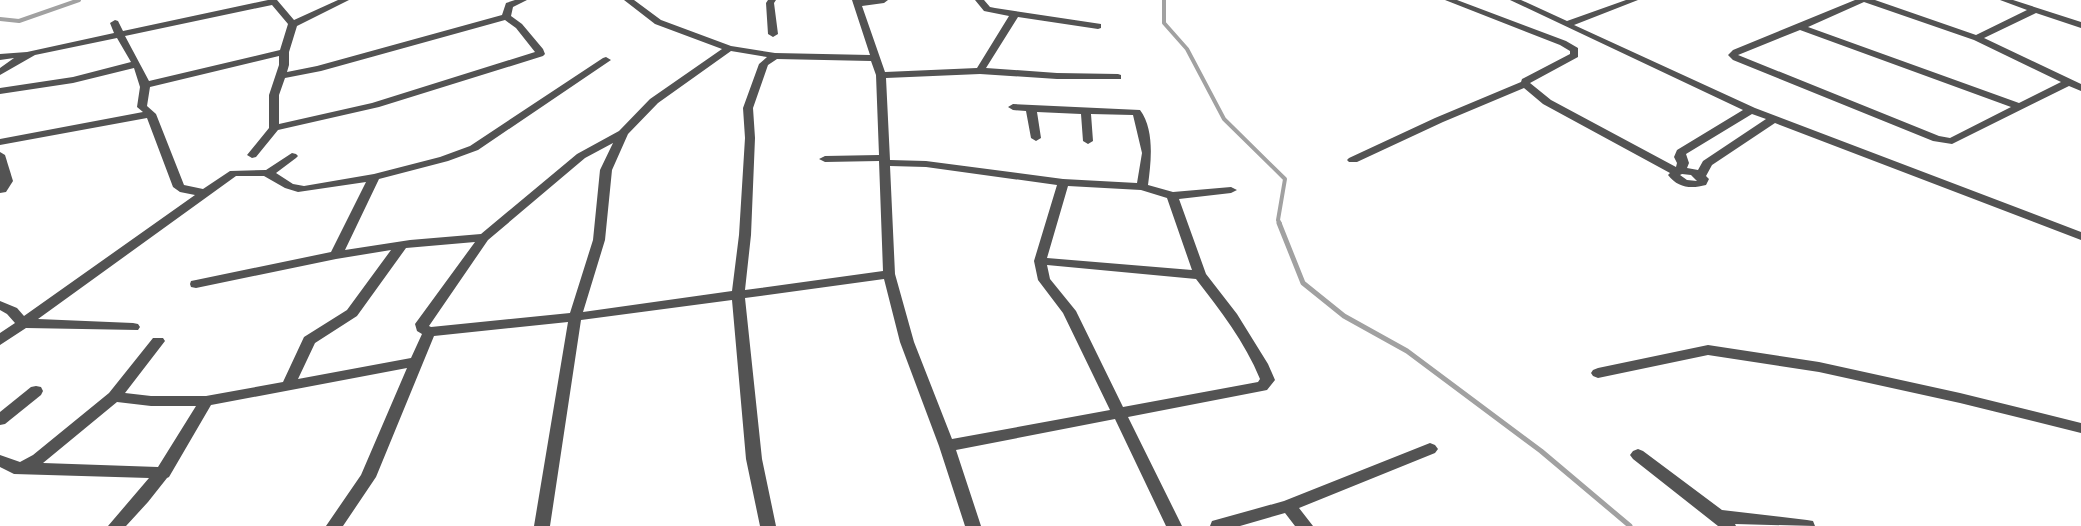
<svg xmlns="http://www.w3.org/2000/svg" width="2081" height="526" font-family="'Source Sans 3',sans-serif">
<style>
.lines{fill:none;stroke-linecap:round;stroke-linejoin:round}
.stream-far1{stroke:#a1a1a1;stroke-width:4}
.stream{stroke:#a1a1a1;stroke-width:5}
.minor{fill:#535353;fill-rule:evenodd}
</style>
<rect width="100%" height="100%" fill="#fff"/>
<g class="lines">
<g class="stream-far1">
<path d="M 1164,0 L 1164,23 L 1187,49 L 1224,119 L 1285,179 L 1278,220 L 1280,224"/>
<path d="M 0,19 L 19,21 L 79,0"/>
</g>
<path class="stream" d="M 1279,223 L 1303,283 L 1344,316 L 1407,351 L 1541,451 L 1630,526"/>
<g class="minor">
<path d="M 268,0 L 277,0 L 294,20 L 338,0 L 349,0 L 297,26 L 289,52 L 289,65 L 287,72 L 317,66 L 502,15 L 506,3 L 515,0 L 527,0 L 513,7 L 511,16 L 522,24 L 543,49 L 545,54 L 543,56 L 379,107 L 278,130 L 256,157 L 252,158 L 247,155 L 269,128 L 269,95 L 279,65 L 279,56 L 150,87 L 147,106 L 156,114 L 184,185 L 203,189 L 230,171 L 266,170 L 292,153 L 296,154 L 298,156 L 296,158 L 276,173 L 293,184 L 304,186 L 374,174 L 440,157 L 470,146 L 603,58 L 606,57 L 611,60 L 478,150 L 448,161 L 379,179 L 345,250 L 410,240 L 481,234 L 577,154 L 619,131 L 650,99 L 722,49 L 655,24 L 624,0 L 634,0 L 661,20 L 731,46 L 775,53 L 870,55 L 852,0 L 888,0 L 884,3 L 862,6 L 885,72 L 977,68 L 1009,16 L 984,11 L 975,0 L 984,0 L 990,7 L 995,8 L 1101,24 L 1101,28 L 1098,29 L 1018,17 L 986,68 L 1057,73 L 1118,74 L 1121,75 L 1121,79 L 1057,79 L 980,74 L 886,78 L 890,160 L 926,161 L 1063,179 L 1137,183 L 1142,153 L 1133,115 L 1091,114 L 1093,141 L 1088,144 L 1083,141 L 1081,114 L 1037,112 L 1041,138 L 1036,141 L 1031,138 L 1026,111 L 1013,110 L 1008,107 L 1013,104 L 1140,110 C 1155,130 1151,162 1148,185 L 1173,192 L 1231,187 L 1237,190 L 1231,193 L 1179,199 L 1206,274 L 1237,314 L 1268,364 L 1275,380 L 1267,390 L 1262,391 L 1128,417 L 1182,526 L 1166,526 L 1115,419 L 956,450 L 981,526 L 965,526 L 939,446 L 900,342 L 884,279 L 745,298 L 762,459 L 776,526 L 760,526 L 746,459 L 732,300 L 581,320 L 550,526 L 534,526 L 568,322 L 434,336 L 376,477 L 343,526 L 326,526 L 361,475 L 407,368 L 211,405 L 169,477 L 167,478 L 148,502 L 126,526 L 108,526 L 149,478 L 14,474 L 0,467 L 0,455 L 20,462 L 33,455 L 109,393 L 153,338 L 163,338 L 165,341 L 125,393 L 151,396 L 206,396 L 283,382 L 304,337 L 347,310 L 391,250 L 336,259 L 196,288 L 191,287 L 190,284 L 191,281 L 196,280 L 331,252 L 366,182 L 298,192 L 285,188 L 264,176 L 236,176 L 38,319 L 133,323 L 138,324 L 140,327 L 138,330 L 26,328 L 0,345 L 0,333 L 15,323 L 7,314 L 0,310 L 0,301 L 17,308 L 24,316 L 195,195 L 180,192 L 173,187 L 147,118 L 0,145 L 0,139 L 143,112 L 137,107 L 140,87 L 134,68 L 73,83 L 0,94 L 0,88 L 73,77 L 131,62 L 117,38 L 35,55 L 0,75 L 0,68 L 14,58 L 0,60 L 0,54 L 27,52 L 114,33 L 110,23 L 115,20 L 118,21 L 123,31 ZM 272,5 L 288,24 L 280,50 L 149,81 L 125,36 ZM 505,20 L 516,28 L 535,52 L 372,103 L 279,124 L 279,95 L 285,78 L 321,71 ZM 731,51 L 767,57 L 759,64 L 743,108 L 745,138 L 739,235 L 732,291 L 583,312 L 605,240 L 612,170 L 628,134 L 658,103 ZM 777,59 L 871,61 L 876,75 L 879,155 L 825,156 L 819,159 L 825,162 L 879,161 L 883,271 L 745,290 L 751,235 L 755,138 L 753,108 L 768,65 ZM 613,143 L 600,170 L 593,240 L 570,313 L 431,327 L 429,326 L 488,240 L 585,158 ZM 890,166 L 926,167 L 1057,185 L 1034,261 L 1038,280 L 1063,313 L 1110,410 L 952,439 L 914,342 L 895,274 ZM 1068,186 L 1141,190 L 1167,198 L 1192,270 L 1047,258 ZM 475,242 L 415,324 L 417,331 L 422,334 L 411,358 L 298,379 L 315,343 L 357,316 L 406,248 ZM 1047,265 L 1196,279 C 1220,310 1245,342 1260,379 L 1258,382 L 1123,407 L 1076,311 L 1050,279 ZM 117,402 L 151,406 L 196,406 L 158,467 L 43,463 Z"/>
<path d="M 768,0 L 776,0 L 774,3 L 778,34 L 773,37 L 768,34 L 766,3 Z"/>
<path d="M 1445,0 L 1457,0 L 1566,41 L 1578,48 L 1578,57 L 1530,83 L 1551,100 L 1676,167 L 1677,163 L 1674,157 L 1677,150 L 1743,110 L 1510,0 L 1521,0 L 1567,21 L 1626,0 L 1638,0 L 1574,25 L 1755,108 L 2081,232 L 2081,240 L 1775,123 L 1712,165 L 1706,176 L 1709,179 L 1706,185 C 1691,189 1678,188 1668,175 L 1670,173 L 1543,104 L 1524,88 L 1443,122 L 1357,162 L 1349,162 L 1347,160 L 1349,158 L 1435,118 L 1521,82 L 1522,79 L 1570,54 L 1570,51 L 1560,45 ZM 1752,114 L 1766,119 L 1703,161 L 1698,170 L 1687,168 L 1689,163 L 1686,154 ZM 1682,174 L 1691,175 L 1697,181 L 1687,180 L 1680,175 Z"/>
<path d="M 1855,0 L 1875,0 L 1976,35 L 2027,10 L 2000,0 L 2013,0 L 2081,22 L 2081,28 L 2036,13 L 1984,38 L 2081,84 L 2081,91 L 2069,86 L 1952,144 L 1933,141 L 1733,60 L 1728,55 L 1733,50 ZM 1864,2 L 1974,40 L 2061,82 L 2019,103 L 1808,27 ZM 1800,30 L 2011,107 L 1950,138 L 1939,136 L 1738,55 Z"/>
<path d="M 0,152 L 5,155 L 13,181 L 6,192 L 0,193 Z"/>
<path d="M 1708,345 L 1819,362 L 1960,393 L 2081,423 L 2081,433 L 1960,403 L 1819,372 L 1708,355 L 1598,378 L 1593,376 L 1591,373 L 1593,370 L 1598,368 Z"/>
<path d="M 36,386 L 41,387 L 43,391 L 41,395 L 5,424 L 0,425 L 0,412 L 31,387 Z"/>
<path d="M 1430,443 L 1435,445 L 1438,449 L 1435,453 L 1299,508 L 1313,526 L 1295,526 L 1285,513 L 1240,526 L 1210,526 L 1212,521 L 1284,501 Z"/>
<path d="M 1638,449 L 1643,451 L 1722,510 L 1807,520 L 1813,521 L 1815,526 L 1735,524 L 1736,526 L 1718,526 L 1633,459 L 1630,455 L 1633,451 Z"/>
</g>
</g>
</svg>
